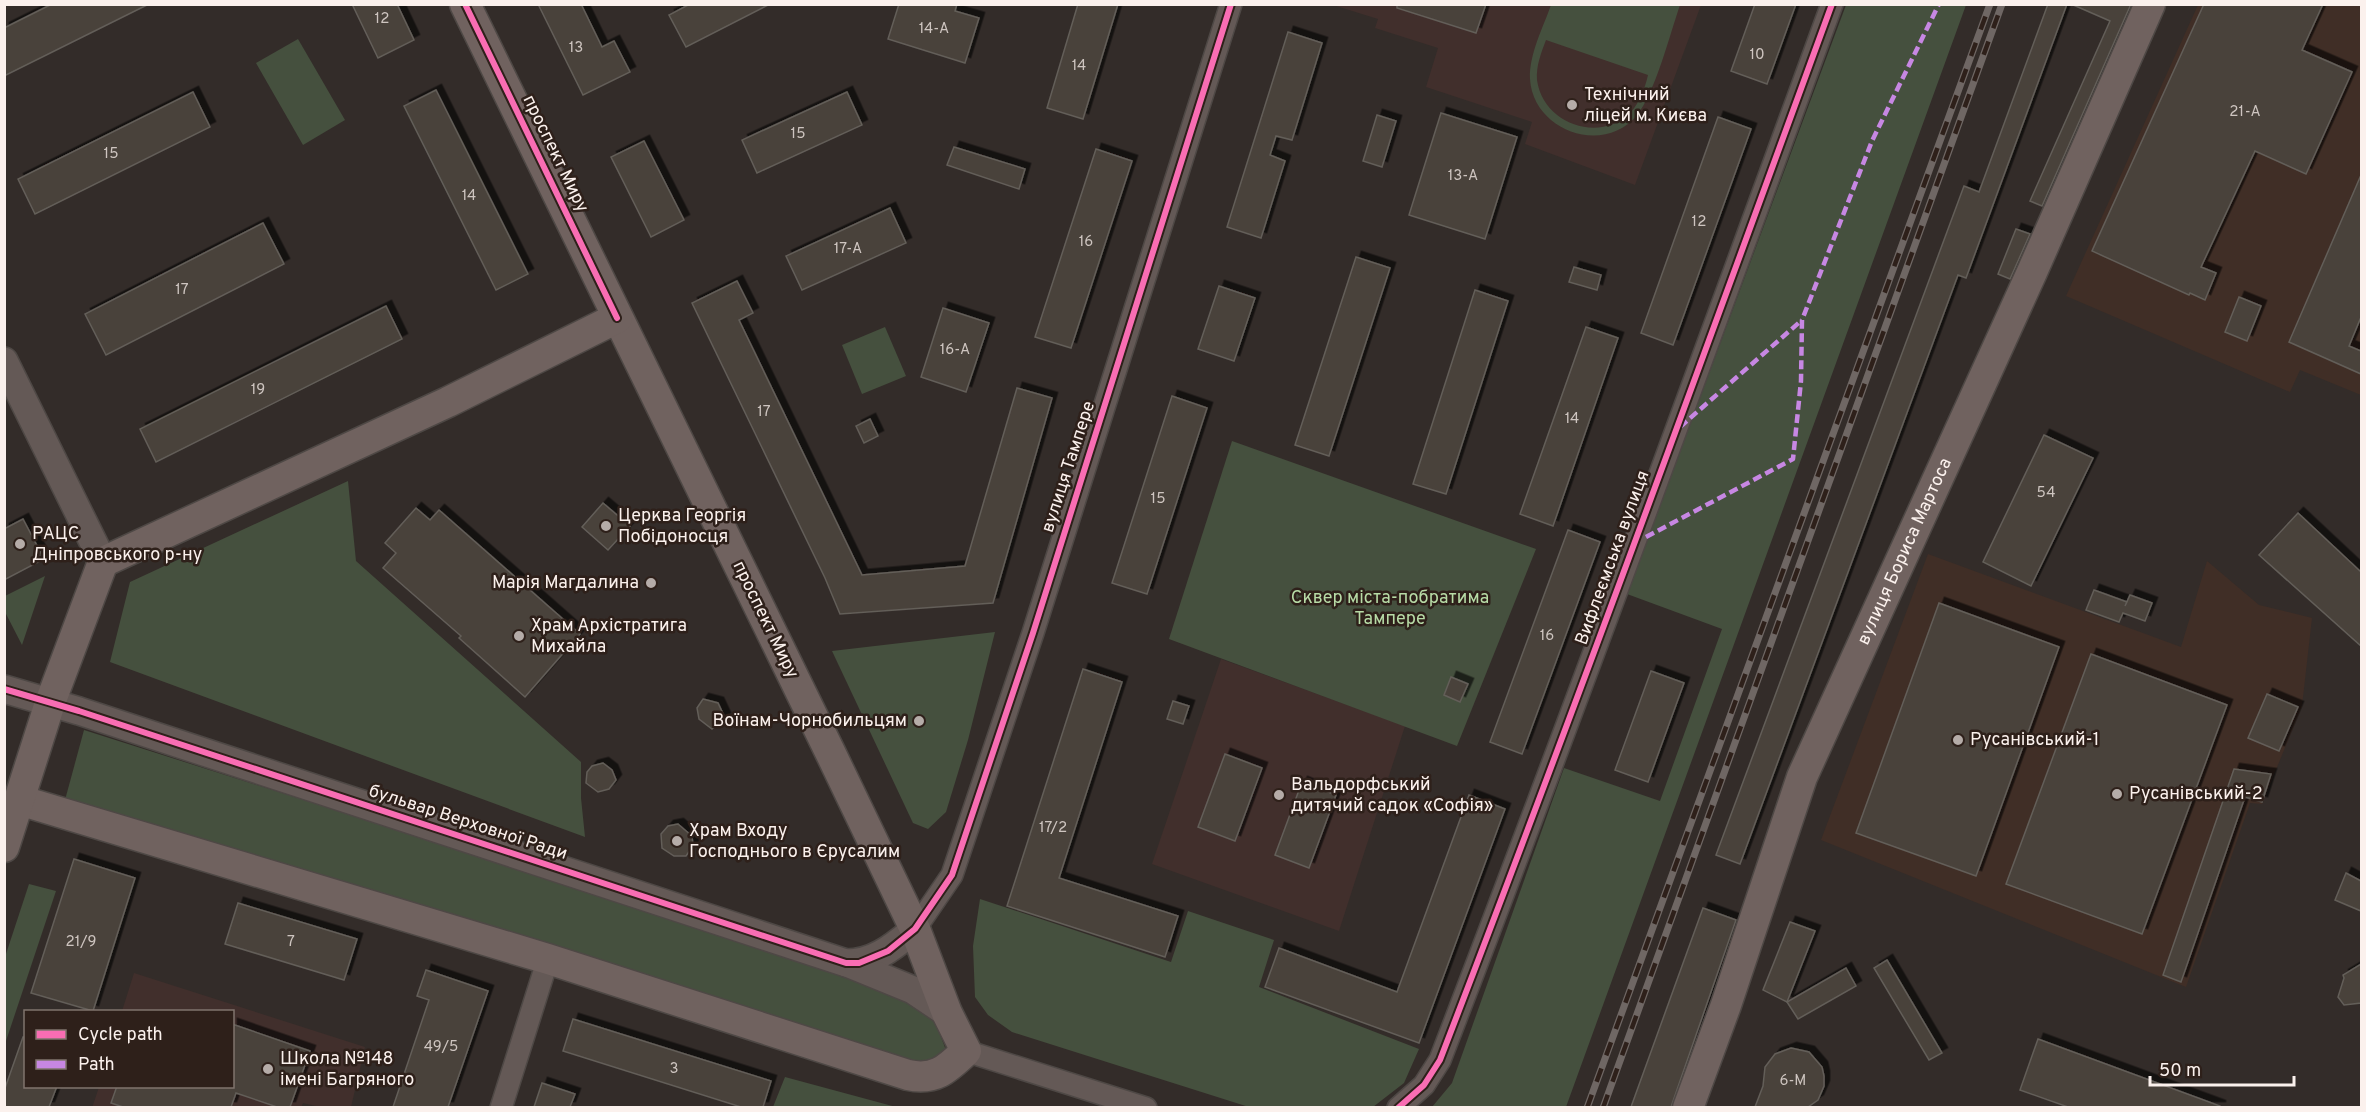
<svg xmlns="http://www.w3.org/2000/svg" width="2366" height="1112" font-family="Overpass,sans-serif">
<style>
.built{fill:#402e26}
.education{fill:#412f2c}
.green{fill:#45503e;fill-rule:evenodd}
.building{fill:#49423b;stroke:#635e59;stroke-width:1.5;filter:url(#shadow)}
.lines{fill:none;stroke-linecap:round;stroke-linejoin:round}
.minor-casing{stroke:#4e4845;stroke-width:24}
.tertiary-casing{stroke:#4e4845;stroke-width:30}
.secondary-casing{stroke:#4e4845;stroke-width:33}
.minor{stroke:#645956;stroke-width:21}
.tertiary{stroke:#645956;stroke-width:27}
.secondary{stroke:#70625f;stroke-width:30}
.rail-casing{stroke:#6f6764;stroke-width:7}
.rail{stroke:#2e201a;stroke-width:4.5;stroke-dasharray:14;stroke-linecap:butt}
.quiet{stroke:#c787e3;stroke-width:4.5;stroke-dasharray:9 4.5;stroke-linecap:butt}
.cycleway-casing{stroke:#2e201a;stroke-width:10}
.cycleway{stroke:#f96db3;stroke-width:6}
.poi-dot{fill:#b5aca8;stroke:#2e201a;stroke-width:2}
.labels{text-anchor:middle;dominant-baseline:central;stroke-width:5;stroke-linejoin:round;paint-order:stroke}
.number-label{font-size:15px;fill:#cec5c0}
.poi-label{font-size:18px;fill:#fbf1ed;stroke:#2e201a;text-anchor:start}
.street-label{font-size:18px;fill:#fbf1ed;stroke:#2e201a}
.park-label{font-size:18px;fill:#b7dba6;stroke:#2e201a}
</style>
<defs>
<filter id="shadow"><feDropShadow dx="5.5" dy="-5.5" stdDeviation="0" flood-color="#0009"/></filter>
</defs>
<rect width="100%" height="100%" fill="#332c29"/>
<g class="built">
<path d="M 2198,5 L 2361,5 L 2361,395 L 2300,370 L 2290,392 L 2066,296 Z"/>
<path d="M 1928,554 L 2181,647 L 2207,561 L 2259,605 L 2312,618 L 2302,706 L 2262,804 L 2250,803 L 2186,987 L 1821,840 Z"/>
</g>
<g class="education">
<path d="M 1333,5 L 1701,5 L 1635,185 L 1525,144 L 1532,122 L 1426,87 L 1438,48 L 1375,28 L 1378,19 Z"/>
<path d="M 1221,659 L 1405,726 L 1339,931 L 1152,864 Z"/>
<path d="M 134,973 L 365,1047 L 351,1107 L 320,1107 L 303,1103 L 301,1108 L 92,1108 L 99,1087 L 232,1086 L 232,1012 L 122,1011 Z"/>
</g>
<g class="green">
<path d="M 1551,5 L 1680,5 C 1670,34 1655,93 1637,115 C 1604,156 1533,131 1530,79 C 1529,54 1543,28 1551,5 ZM 1546,40 L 1648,75 C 1645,88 1640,102 1631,112 C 1600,144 1543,124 1537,80 C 1536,66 1541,53 1546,40 Z"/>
<path d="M 1846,5 L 1966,5 L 1566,1107 L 1432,1107 L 1452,1083 L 1564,768 L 1660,801 L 1722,629 L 1627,594 Z"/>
<path d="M 298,39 L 345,120 L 303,145 L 256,63 Z"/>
<path d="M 885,327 L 906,376 L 862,394 L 842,345 Z"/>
<path d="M 1232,441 L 1536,549 L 1457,746 L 1169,639 Z"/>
<path d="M 348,481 L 356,561 L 581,762 L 581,798 L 585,837 L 110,662 L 130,582 Z"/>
<path d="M 45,576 L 22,645 L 5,612 L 5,596 Z"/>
<path d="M 995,632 L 968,740 L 946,812 L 928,829 L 913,823 L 832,651 Z"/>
<path d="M 84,730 L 892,987 L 934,1019 L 946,1050 L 933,1068 L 65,800 Z"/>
<path d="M 29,884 L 56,891 L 5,1044 L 5,957 Z"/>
<path d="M 980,899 L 1171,962 L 1188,911 L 1274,940 L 1259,987 L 1419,1049 L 1404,1083 L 1373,1107 L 1252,1108 L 1012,1032 L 988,1015 L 975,997 L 973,946 Z"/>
<path d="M 785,1077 L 896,1107 L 773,1107 Z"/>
</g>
<g class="building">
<path d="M 52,4 L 149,4 L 4,76 L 4,28 Z"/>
<path d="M 352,4 L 397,4 L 414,40 L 378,58 Z"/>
<path d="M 538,4 L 581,4 L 602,47 L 614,41 L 630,72 L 583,95 Z"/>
<path d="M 690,4 L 770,4 L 686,47 L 669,15 Z"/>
<path d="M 899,4 L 957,4 L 955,11 L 979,18 L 965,63 L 888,39 Z"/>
<path d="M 1078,4 L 1118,4 L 1083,119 L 1047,108 Z"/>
<path d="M 1397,4 L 1486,4 L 1476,33 L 1397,8 Z"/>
<path d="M 1755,4 L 1796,4 L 1767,84 L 1731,71 Z"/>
<path d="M 2048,4 L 2067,4 L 1966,278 L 1958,275 L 1740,864 L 1716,855 L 1964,186 L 1979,192 Z"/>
<path d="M 2071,4 L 2131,4 L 2042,206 L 2030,201 L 2110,21 Z"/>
<path d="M 2204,4 L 2323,4 L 2302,50 L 2352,72 L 2306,174 L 2255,151 L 2201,267 L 2216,273 L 2205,300 L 2190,293 L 2189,295 L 2092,251 Z"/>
<path d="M 1288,32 L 1322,43 L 1292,140 L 1276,136 L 1270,155 L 1285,161 L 1261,238 L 1227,227 Z"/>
<path d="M 436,90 L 528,274 L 496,290 L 404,106 Z"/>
<path d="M 193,92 L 210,127 L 35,214 L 18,179 Z"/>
<path d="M 847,92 L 862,125 L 757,173 L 742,140 Z"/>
<path d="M 1441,113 L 1517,137 L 1485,239 L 1409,215 Z"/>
<path d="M 1377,115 L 1396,121 L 1382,167 L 1363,161 Z"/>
<path d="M 1718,117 L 1751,129 L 1673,345 L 1641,333 Z"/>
<path d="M 644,141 L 684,220 L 651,237 L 611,157 Z"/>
<path d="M 954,147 L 1025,169 L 1019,189 L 947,165 Z"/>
<path d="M 1096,149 L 1132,161 L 1071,348 L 1035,337 Z"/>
<path d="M 2361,175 L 2361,317 L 2349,346 L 2361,351 L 2361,374 L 2289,342 Z"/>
<path d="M 890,208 L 906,243 L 802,290 L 786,256 Z"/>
<path d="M 263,223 L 284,264 L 106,355 L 85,314 Z"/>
<path d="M 2016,229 L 2030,234 L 2010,279 L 1998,274 Z"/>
<path d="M 1356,257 L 1390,268 L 1329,456 L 1295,445 Z"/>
<path d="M 1574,267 L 1601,275 L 1597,290 L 1569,282 Z"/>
<path d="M 737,281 L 753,313 L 739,320 L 862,575 L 965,566 L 1017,388 L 1052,398 L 993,603 L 840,614 L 825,578 L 692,303 Z"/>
<path d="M 1219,286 L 1255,298 L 1234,361 L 1198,349 Z"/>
<path d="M 1475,290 L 1508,301 L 1446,494 L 1413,484 Z"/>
<path d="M 2239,297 L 2261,306 L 2247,341 L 2225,332 Z"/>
<path d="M 386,306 L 402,339 L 156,462 L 140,429 Z"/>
<path d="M 943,308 L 989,323 L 966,392 L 921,377 Z"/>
<path d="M 1586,327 L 1618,338 L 1553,526 L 1520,514 Z"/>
<path d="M 1172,396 L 1207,408 L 1147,594 L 1112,583 Z"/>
<path d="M 870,419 L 878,436 L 864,443 L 856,426 Z"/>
<path d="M 2044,435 L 2093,458 L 2031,586 L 1983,562 Z"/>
<path d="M 603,503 L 630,526 L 608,550 L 582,527 Z"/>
<path d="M 416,508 L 430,520 L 439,510 L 580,634 L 525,697 L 459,638 L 461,636 L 383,568 L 396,553 L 385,543 Z"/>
<path d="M 2298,513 L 2361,572 L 2361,646 L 2259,555 Z"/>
<path d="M 23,519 L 44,559 L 4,580 L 4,529 Z"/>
<path d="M 1568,530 L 1600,542 L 1522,754 L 1490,742 Z"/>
<path d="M 2094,590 L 2127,602 L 2125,606 L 2130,595 L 2152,603 L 2145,621 L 2123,613 L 2119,622 L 2086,610 Z"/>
<path d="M 1939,603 L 2059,647 L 1976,876 L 1856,833 Z"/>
<path d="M 2091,654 L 2227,705 L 2142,934 L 2006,884 Z"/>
<path d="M 1083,669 L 1122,682 L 1059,878 L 1178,916 L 1165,957 L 1007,906 Z"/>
<path d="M 1651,671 L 1684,683 L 1648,782 L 1615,770 Z"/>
<path d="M 1451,677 L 1468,684 L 1460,702 L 1444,695 Z"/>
<path d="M 2267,694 L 2298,707 L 2279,751 L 2248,738 Z"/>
<path d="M 703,699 L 718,703 L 725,718 L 712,729 L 699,719 L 697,708 Z"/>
<path d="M 1173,701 L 1189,706 L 1183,724 L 1167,719 Z"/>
<path d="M 1225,754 L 1262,768 L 1235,841 L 1198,827 Z"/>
<path d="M 603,763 L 612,770 L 616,780 L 609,789 L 598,792 L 586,783 L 587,772 L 592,766 Z"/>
<path d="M 2234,769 L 2271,774 L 2262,802 L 2245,797 L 2181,982 L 2163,975 Z"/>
<path d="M 1302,782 L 1336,795 L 1309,868 L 1275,855 Z"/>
<path d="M 1469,795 L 1505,809 L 1419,1043 L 1265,987 L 1279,948 L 1397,992 Z"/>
<path d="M 678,824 L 692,836 L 693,846 L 686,856 L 674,856 L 662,848 L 661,834 L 668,826 Z"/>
<path d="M 74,859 L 135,878 L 93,1011 L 31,993 Z"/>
<path d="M 2346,873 L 2361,881 L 2361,911 L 2335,900 Z"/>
<path d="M 238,903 L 357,939 L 344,980 L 225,944 Z"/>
<path d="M 1703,908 L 1736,920 L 1671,1107 L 1631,1107 Z"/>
<path d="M 1790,922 L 1815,931 L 1787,1002 L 1763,990 Z"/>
<path d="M 1887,960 L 1942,1053 L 1929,1060 L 1874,968 Z"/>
<path d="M 2361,964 L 2361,1003 L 2344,1005 L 2338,997 L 2344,978 L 2343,975 Z"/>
<path d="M 1846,968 L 1856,986 L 1798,1019 L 1787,1002 Z"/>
<path d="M 426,970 L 488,991 L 448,1107 L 393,1107 L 429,1000 L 417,996 Z"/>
<path d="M 573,1019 L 771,1081 L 763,1107 L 741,1107 L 563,1051 Z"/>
<path d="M 232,1024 L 310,1051 L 290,1107 L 277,1107 L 236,1093 L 231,1107 L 123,1107 L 111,1103 L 117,1086 L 232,1086 Z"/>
<path d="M 23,1037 L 26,1037 L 26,1086 L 57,1086 L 49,1107 L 4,1107 L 4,1091 Z"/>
<path d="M 2038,1039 L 2220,1106 L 2220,1107 L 2068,1107 L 2020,1090 Z"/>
<path d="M 1791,1048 L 1809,1052 L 1822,1067 L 1824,1076 L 1824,1086 L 1818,1100 L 1808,1107 L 1755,1107 L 1763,1086 L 1765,1067 L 1775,1054 Z"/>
<path d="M 542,1083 L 575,1094 L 570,1107 L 534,1107 Z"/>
</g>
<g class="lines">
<defs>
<g id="minor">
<path d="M 915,929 L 952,875 L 1033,633 L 1231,4"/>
<path d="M 966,1051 L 1146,1108"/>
<path d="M 501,1108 L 548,959"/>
<path d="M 1398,1108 L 1424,1085 L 1440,1060 C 1575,709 1703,357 1832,4"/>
</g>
<g id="tertiary">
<path d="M 4,361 L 103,562"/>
<path d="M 4,689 L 79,711 L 846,963 C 875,963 894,946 915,929"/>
<path d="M 847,963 L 913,990 L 947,1013"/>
</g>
<g id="secondary">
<path d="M 19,800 L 548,959 L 908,1075 C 935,1081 947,1069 966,1051 L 947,1013 L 915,929 L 831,754 L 465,4"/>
<path d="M 4,847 L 50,703 L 103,562 L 448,402 L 617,318"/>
<path id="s1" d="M 1688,1108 L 1726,1005 L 1802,777 L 2032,272 L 2150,4"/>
</g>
</defs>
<use href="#minor" class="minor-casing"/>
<use href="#tertiary" class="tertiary-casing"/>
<use href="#secondary" class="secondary-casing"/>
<use href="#minor" class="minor"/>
<use href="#tertiary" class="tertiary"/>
<use href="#secondary" class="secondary"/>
<defs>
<g id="rail">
<path d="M 1587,1108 L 1990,4"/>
<path d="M 1603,1108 L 2002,4"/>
</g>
</defs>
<use href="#rail" class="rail-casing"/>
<use href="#rail" class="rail"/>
<g class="quiet">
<path d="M 1680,427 L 1802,320"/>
<path d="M 1646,537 L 1793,459 L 1801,381 L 1802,320 L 1872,141 L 1939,4"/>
</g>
<defs>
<g id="cycleway">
<path d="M 465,4 L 617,318"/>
<path d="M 4,689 L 79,711 L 846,963 L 859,963 L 888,951 L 915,929 L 952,875 L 1033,633 L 1231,4"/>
<path d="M 1398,1108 L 1424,1085 L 1440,1060 C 1575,709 1703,357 1832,4"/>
</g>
</defs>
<use href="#cycleway" class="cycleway-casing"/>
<use href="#cycleway" class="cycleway"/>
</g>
<g class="poi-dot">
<circle cx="1572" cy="105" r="6"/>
<circle cx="606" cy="526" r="6"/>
<circle cx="20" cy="544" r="6"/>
<circle cx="651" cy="583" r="6"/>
<circle cx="519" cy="636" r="6"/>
<circle cx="919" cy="721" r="6"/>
<circle cx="1958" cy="740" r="6"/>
<circle cx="2117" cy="794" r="6"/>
<circle cx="1279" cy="795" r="6"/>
<circle cx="677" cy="841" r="6"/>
<circle cx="268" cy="1069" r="6"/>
</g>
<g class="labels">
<g class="number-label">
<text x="382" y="19">12</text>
<text x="934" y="29">14-А</text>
<text x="576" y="48">13</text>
<text x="1757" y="55">10</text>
<text x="1079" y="66">14</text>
<text x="2245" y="112">21-А</text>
<text x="798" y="134">15</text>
<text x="111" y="154">15</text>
<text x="1463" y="176">13-А</text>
<text x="469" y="196">14</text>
<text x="1699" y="222">12</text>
<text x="1086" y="242">16</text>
<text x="848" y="249">17-А</text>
<text x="182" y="290">17</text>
<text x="955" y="350">16-А</text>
<text x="258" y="390">19</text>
<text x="764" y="412">17</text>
<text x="1572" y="419">14</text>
<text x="2046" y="493">54</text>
<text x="1158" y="499">15</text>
<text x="1547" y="636">16</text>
<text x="1053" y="828">17/2</text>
<text x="81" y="942">21/9</text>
<text x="291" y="942">7</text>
<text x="441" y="1047">49/5</text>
<text x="674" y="1069">3</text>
<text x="1793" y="1081">6-М</text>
</g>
<g class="poi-label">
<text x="1584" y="95">Технічний<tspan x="1584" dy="21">ліцей м. Києва</tspan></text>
<text x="618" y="516">Церква Георгія<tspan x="618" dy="21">Побідоносця</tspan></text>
<text x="32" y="534">РАЦС<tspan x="32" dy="21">Дніпровського р-ну</tspan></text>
<text x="639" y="583" text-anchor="end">Марія Магдалина</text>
<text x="531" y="626">Храм Архістратига<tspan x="531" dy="21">Михайла</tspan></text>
<text x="907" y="721" text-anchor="end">Воїнам-Чорнобильцям</text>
<text x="1970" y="740">Русанівський-1</text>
<text x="1291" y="785">Вальдорфський<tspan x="1291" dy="21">дитячий садок «Софія»</tspan></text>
<text x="2129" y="794">Русанівський-2</text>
<text x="689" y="831">Храм Входу<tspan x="689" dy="21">Господнього в Єрусалим</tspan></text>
<text x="280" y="1059">Школа №148<tspan x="280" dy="21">імені Багряного</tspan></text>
</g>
<g class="street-label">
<text transform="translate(555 154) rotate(64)">проспект Миру</text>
<text transform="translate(1069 467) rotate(-72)">вулиця Тампере</text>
<text stroke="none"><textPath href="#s1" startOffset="598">вулиця Бориса Мартоса</textPath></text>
<text transform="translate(1613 558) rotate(-70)">Вифлеємська вулиця</text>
<text transform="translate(765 620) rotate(64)">проспект Миру</text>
<text transform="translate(468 823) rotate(18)">бульвар Верховної Ради</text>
</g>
<g class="park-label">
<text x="1390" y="598">Сквер міста-побратима<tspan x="1390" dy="21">Тампере</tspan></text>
</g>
</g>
<rect width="2366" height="1112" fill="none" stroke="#fbf1ed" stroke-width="12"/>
<rect x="24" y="1010" width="210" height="78" fill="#2e201a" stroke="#80746e" stroke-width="1.5"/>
<rect x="36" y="1030" width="30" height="9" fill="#f96db3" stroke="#80746e" stroke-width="1.5"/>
<text x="78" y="1040" font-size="18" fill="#fbf1ed">Cycle path</text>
<rect x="36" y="1060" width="30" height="9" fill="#c787e3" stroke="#80746e" stroke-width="1.5"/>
<text x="78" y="1070" font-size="18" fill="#fbf1ed">Path</text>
<path d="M2150 1076v9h144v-9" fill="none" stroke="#fbf1ed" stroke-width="3"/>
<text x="2159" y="1076" font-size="18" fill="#fbf1ed" stroke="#2e201a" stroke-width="4.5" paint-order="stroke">50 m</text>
</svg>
